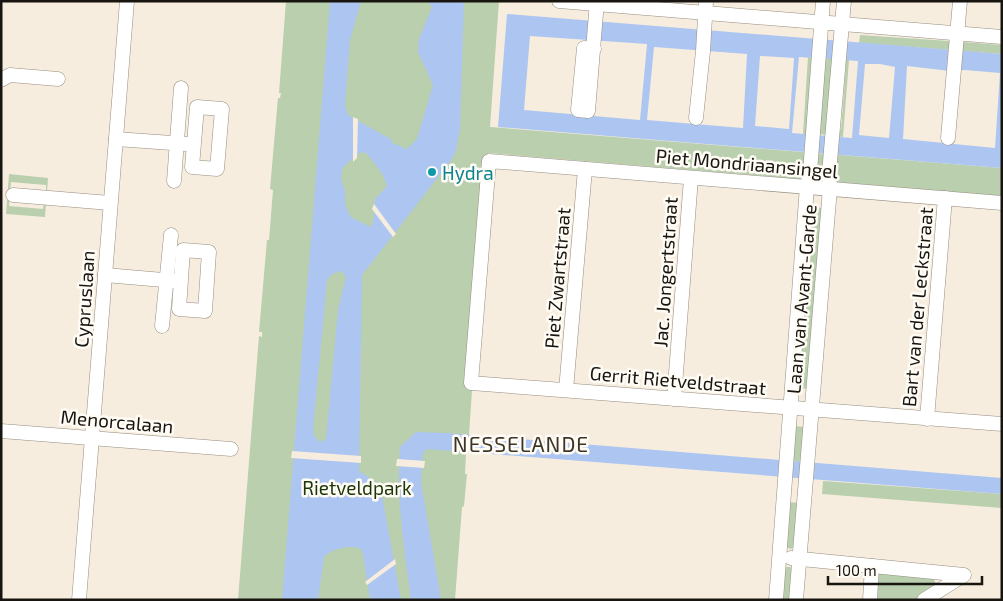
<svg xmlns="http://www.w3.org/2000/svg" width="1003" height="601" font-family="'Exo 2',sans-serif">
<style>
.green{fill:#b9cfae}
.water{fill:#adc6f1;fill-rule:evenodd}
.pier{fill:#f7edde}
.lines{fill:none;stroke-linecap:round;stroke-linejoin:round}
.minor-casing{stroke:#968d80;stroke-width:15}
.minor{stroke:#fff;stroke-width:14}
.culture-dot{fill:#0f9aa8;stroke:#fffbf5;stroke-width:2}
.labels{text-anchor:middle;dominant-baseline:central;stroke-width:5;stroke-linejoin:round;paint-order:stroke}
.street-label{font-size:19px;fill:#181510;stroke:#fffbf5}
.culture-label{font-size:19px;fill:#0d838f;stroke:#fffbf5;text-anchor:start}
.park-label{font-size:19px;fill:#1a3506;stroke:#fffbf5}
.quarter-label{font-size:21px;letter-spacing:1px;fill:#3c3529;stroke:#fffbf5}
</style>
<rect width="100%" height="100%" fill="#f7edde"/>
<g class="green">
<path d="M 286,1 L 499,1 L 490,127 L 1002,168 L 1002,196 L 488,153 L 469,435 L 467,435 L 465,474 L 467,474 L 464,506 L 462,507 L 455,600 L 238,600 L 259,336 L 262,337 L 262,332 L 259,332 L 267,240 L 269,240 L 273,190 L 270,189 L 278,98 L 280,98 L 281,93 L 279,93 Z"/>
<path d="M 860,35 L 949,41 L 953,44 L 952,50 L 859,43 Z"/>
<path d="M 963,42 L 1002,45 L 1002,54 L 959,51 Z"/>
<path d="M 808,57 L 816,58 L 815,63 L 811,63 L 807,128 L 810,134 L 803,134 Z"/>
<path d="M 823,58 L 835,59 L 828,135 L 817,134 Z"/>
<path d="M 842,59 L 849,60 L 843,137 L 836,136 L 837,130 L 841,130 L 846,65 L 842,65 Z"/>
<path d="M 9,174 L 48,178 L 47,192 L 46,192 L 46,185 L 11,182 L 9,206 L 43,209 L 44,201 L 46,202 L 45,217 L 6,214 Z"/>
<path d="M 811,207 L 823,208 L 809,389 L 796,388 Z"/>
<path d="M 793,426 L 805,427 L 802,462 L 790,461 Z"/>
<path d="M 823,481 L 1002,494 L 1002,508 L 822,494 Z"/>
<path d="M 787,502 L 800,503 L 796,545 L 791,549 L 786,547 Z"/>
<path d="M 785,567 L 790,567 L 793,569 L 792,600 L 779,600 Z"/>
<path d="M 879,572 L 933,578 L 936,584 L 936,587 L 917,600 L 873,600 Z"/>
</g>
<g class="water">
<path d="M 330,1 L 361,1 L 350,40 L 345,105 L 348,115 L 392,140 L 392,143 L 407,149 L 417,139 L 433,85 L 418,52 L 419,39 L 432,7 L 428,1 L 464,1 L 460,129 L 456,151 L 452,159 L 362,275 L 359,471 L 380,485 L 401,600 L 370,600 L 363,555 L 361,549 C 351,544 331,549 324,557 L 318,600 L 282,600 ZM 361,152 L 366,153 C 374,163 384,173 387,186 L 375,199 L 373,223 L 370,227 L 351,217 L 345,205 L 345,191 L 341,179 L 342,169 L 346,164 ZM 342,271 L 346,277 L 338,310 L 326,439 L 320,442 L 315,437 L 313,430 L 327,280 L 332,274 Z"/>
<path d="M 507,14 L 1002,54 L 1002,168 L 498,127 ZM 530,36 L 647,44 L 640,120 L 524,110 ZM 654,47 L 747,54 L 743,128 L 647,120 ZM 760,56 L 794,58 L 789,129 L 755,126 ZM 799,57 L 858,61 L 852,138 L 792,133 ZM 865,64 L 880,64 L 895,67 L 889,138 L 859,135 ZM 907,66 L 950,71 L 965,70 L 1000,73 L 995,148 L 903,139 Z"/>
<path d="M 416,432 L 447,433 L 1002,478 L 1002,494 L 427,449 L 423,454 L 421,482 L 441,600 L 411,600 C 404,549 396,498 400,447 Z"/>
</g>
<g class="pier">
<path d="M 353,117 L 358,119 L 357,158 L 353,162 Z"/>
<path d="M 374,204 L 396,234 L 393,237 L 372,209 Z"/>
<path d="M 292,451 L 361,456 L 361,463 L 291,458 Z"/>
<path d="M 397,459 L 425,461 L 424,468 L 396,466 Z"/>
<path d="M 395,559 L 396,564 L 367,585 L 365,582 Z"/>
</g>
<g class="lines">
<defs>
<g id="minor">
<path d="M 559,1 L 1002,37"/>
<path d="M 594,49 L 584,48 L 578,110 L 588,111 L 597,1"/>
<path d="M 1,80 L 10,75 L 58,79"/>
<path d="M 197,107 L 222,109 L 217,169 L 192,167 Z"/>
<path d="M 696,118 L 703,51 L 706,1"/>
<path d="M 948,138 L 960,1"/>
<path d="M 116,139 L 186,144"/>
<path d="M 174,181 L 181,88"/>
<path d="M 13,195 L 110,203"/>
<path d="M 1002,203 L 489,161 L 471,383 L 1002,424"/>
<path d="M 183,250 L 209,252 L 205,311 L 179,309 Z"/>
<path d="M 105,275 L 175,281"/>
<path d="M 162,326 L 171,235"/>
<path d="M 566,390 L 585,169"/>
<path d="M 674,399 L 691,178"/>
<path d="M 927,419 L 945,198"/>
<path d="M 1,431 L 231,449"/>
<path d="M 791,558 L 964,575 L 924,600"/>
<path d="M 79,600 L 127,1"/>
<path d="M 776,600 L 807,186 L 810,172 L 823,1"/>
<path d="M 796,600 L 830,188 L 829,173 L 844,1"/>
<path d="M 870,600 L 872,566"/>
</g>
</defs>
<use href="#minor" class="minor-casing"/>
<use href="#minor" class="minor"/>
</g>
<circle class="culture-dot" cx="432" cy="172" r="5"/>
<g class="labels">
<g class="street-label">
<text transform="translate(747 163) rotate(5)">Piet Mondriaansingel</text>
<text transform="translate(665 272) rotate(-86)">Jac. Jongertstraat</text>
<text transform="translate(557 278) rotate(-85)">Piet Zwartstraat</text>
<text transform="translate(84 299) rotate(-86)">Cypruslaan</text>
<text transform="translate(801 299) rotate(-85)">Laan van Avant-Garde</text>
<text transform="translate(917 307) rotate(-85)">Bart van der Leckstraat</text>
<text transform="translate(678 380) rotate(5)">Gerrit Rietveldstraat</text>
<text transform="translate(117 421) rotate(5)">Menorcalaan</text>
</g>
<g class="culture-label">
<text x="442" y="172">Hydra</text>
</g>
<g class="park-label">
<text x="357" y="487">Rietveldpark</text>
</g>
<g class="quarter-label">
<text x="521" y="443">NESSELANDE</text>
</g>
</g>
<rect width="1003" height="601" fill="none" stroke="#181510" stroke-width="5"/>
<path d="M828 576v8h154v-8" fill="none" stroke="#181510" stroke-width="2.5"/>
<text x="836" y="576" font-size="15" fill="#181510" stroke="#fffbf5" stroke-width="4" paint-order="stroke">100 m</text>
</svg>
